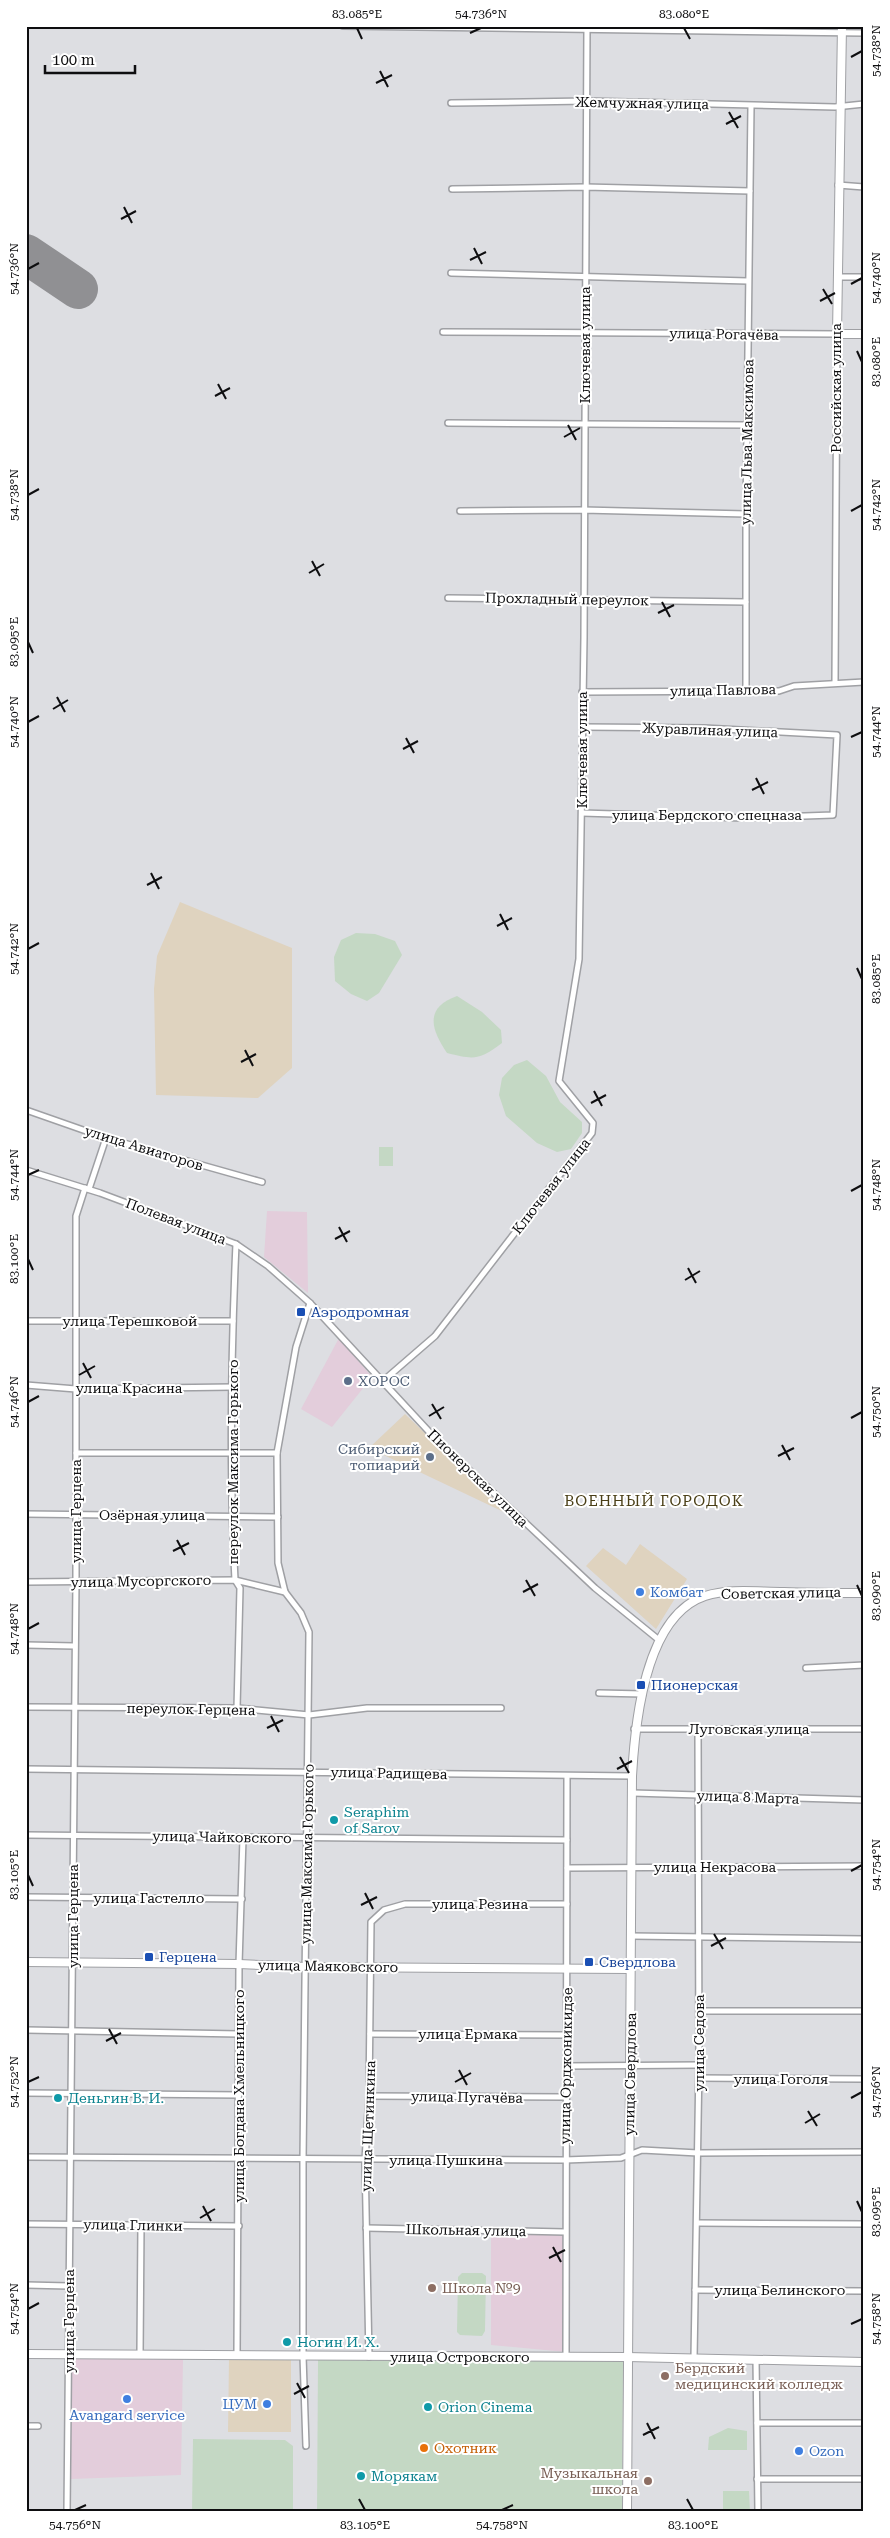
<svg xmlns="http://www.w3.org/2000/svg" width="890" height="2538" font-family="'Roboto Serif',serif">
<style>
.commercial{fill:#dfd3bf}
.industrial{fill:#e3cddb}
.green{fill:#c4d8c4}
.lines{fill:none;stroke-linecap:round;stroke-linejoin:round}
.runway{stroke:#909093;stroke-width:40}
.street-casing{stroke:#9fa0a4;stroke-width:8}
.secondary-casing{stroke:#9fa0a4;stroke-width:10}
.street{stroke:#fff;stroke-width:5}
.secondary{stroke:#fff;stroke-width:8}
.ticks{fill:none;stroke:#0e0e10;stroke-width:2}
.transit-dot{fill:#1a4fb4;stroke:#fff;stroke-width:2}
.service-dot{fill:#5c6f8a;stroke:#fff;stroke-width:2}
.shop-dot{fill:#3f7fe0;stroke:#fff;stroke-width:2}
.culture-dot{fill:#0f9aa8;stroke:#fff;stroke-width:2}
.education-dot{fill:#8d6e63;stroke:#fff;stroke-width:2}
.food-dot{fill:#e8710a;stroke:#fff;stroke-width:2}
.labels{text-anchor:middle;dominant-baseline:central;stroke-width:4;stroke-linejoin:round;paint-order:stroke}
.street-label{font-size:14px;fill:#0e0e10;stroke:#fff}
.transit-label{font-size:14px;fill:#164399;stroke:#fff;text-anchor:start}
.service-label{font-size:14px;fill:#4e5e75;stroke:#fff;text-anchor:start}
.shop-label{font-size:14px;fill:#366cbe;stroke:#fff;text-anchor:start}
.culture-label{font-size:14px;fill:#0d838f;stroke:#fff;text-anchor:start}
.education-label{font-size:14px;fill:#785e54;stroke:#fff;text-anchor:start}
.food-label{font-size:14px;fill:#c56008;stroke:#fff;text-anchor:start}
.neighbourhood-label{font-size:15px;letter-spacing:1px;fill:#4a3f17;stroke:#fff}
.neatline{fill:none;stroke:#0e0e10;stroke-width:2}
.ticks-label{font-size:12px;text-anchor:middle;fill:#0e0e10}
</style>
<rect width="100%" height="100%" fill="#dddee2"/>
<g class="commercial">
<path d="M 180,902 L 292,948 L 292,1068 L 258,1098 L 156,1095 L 154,989 L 157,956 Z"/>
<path d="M 405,1414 L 510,1515 L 369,1448 Z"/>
<path d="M 640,1544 L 687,1579 L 656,1629 L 586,1566 L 603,1548 L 626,1565 Z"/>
<path d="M 229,2359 L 291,2359 L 291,2432 L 228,2432 Z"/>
</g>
<g class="industrial">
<path d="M 267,1211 L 307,1212 L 308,1293 L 264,1257 Z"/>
<path d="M 339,1338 L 372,1377 L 332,1427 L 301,1409 Z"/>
<path d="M 491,2231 L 566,2233 L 566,2352 L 491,2345 Z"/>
<path d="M 71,2359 L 183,2359 L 181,2475 L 71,2479 Z"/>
</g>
<g class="green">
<path d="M 356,933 L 375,934 L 395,941 L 402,955 L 379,993 L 367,1001 L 351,994 L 335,981 L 334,957 L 341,940 Z"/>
<path d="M 457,996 L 482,1012 L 501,1030 L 502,1043 C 480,1060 474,1060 447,1053 C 431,1029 424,1008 457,996 Z"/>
<path d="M 527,1060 L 546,1076 L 560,1102 L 582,1122 L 582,1133 L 571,1149 L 557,1152 L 537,1143 L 506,1116 L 499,1095 L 502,1078 L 514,1065 Z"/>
<rect x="379" y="1147" width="14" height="19"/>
<path d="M 462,2273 L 482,2273 L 486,2276 L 485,2331 L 482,2336 L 460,2335 L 457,2332 L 458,2277 Z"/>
<path d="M 318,2360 L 623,2361 L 622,2512 L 317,2512 Z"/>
<path d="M 728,2428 L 747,2431 L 747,2450 L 708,2450 L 709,2437 Z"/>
<path d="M 193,2439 L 285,2440 L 293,2446 L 293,2512 L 192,2512 Z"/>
<path d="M 723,2491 L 749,2491 L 750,2512 L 723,2512 Z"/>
</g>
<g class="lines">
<path class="runway" d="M 26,254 L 78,289"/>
<defs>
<g id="street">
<path d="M 343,26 L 864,33"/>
<path d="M 451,103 L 587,101 L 835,107 L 864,104"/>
<path d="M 838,185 L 864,187"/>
<path d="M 452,189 L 585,187 L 750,191"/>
<path d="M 451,273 L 748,281"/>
<path d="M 838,277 L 864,277"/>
<path d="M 443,332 L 837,334 L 835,683"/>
<path d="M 448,423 L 747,425"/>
<path d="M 460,511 L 583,510 L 746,514"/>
<path d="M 448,598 L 746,602"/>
<path d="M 746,691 L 746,514 L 751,106"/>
<path d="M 582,692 L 779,691 L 794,686 L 864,682"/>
<path d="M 582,813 L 744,818 L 833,815 L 837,735 L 704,728 L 583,727"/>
<path d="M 26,1110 L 106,1138 L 262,1182"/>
<path d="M 26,1170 L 100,1193 L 236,1244 L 268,1266 L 310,1303 L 433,1436 L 595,1588 L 659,1640"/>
<path d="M 89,1189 L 106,1138"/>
<path d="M 236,1244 C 231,1356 229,1468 235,1580 L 240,1588 L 237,1708"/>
<path d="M 26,1321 L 233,1321"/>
<path d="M 383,1381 L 435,1336 L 592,1133 L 593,1123 L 559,1081 L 579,959 L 584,638 L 587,26"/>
<path d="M 26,1385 L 76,1389 L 233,1387"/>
<path d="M 76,1453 L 277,1453"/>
<path d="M 26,1514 L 278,1517"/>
<path d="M 26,1582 L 235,1580 L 285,1592"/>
<path d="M 26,1645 L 74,1646"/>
<path d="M 806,1668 L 864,1665"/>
<path d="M 599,1693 L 643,1694"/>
<path d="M 26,1707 L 237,1708 L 309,1715 L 367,1708 L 501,1708"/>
<path d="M 634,1729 L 864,1729"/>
<path d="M 26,1769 L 632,1776"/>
<path d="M 633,1793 L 864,1800"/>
<path d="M 26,1835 L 567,1840"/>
<path d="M 567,1868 L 864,1866"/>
<path d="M 26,1897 L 242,1899"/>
<path d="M 631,1936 L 864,1939"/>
<path d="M 699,2011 L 864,2011"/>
<path d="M 26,2030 L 239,2034"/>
<path d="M 370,2034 L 566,2035"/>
<path d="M 567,2066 L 699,2065"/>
<path d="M 699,2078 L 864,2079"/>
<path d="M 26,2093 L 239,2095"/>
<path d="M 369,2096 L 566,2097"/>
<path d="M 26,2157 L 565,2160 L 621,2158 L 642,2150 L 698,2153 L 864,2152"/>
<path d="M 697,2223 L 864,2224"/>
<path d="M 26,2224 L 239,2226"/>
<path d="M 366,2228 L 565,2232"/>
<path d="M 26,2285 L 69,2286"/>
<path d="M 695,2290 L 864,2291"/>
<path d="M 140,2354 L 141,2225"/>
<path d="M 237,2355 L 239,1964 L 243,1838"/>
<path d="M 566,2356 L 567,1777"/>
<path d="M 369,2357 L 365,2160 L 369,2096 L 371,1922 L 384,1910 L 405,1904 L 567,1904"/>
<path d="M 694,2358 L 699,2065 L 698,1729"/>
<path d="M 756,2359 L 758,2512"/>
<path d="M 757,2423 L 864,2423"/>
<path d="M 26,2426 L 38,2426"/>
<path d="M 306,2446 L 303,2356 L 303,2160 L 309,1632 L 301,1613 L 285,1592 L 278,1563 L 277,1453 L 296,1347 L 310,1303"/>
<path d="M 757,2479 L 864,2479"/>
<path d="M 67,2512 L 76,1582 L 76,1216 L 85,1188"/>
</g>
<g id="secondary">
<path d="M 842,26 L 837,334 L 864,334"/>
<path d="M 26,1962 L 239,1964 L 306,1967 L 630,1969"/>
<path d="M 26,2354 L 627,2357 L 864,2362"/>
<path d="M 627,2512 L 632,1776 C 635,1722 645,1616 705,1596 C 730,1588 758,1592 784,1592 C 811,1593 837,1593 864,1593"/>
</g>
</defs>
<use href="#street" class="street-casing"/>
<use href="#secondary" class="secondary-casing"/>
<use href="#street" class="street"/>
<use href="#secondary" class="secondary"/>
</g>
<path class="ticks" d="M 357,28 L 362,39M 684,28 L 690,39M 470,33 L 481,28M 851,57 L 862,51M 380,71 L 388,87M 376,83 L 392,75M 729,112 L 738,128M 726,124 L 741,116M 124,207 L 132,223M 121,219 L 136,211M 474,248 L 482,264M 470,260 L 486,252M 28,269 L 39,263M 851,284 L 862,278M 823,289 L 832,304M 820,301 L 835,293M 857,351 L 862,362M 218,384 L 226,399M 215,396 L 230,388M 568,425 L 576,440M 564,437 L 580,428M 28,495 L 39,489M 851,511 L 862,505M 312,561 L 320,576M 309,573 L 324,564M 662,602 L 670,617M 658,613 L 674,605M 28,642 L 33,653M 57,697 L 65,712M 53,709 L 68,700M 28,722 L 39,716M 851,737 L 862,732M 406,738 L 414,753M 403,749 L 418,741M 756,778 L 764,794M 752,790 L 768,782M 151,873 L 159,889M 147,885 L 162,877M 500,914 L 508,930M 497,926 L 512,918M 28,949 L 39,943M 857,968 L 862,979M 245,1050 L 253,1066M 241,1062 L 256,1054M 594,1091 L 602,1106M 591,1103 L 606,1095M 28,1175 L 39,1170M 851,1191 L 862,1185M 339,1227 L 347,1242M 335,1239 L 350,1231M 28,1259 L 33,1270M 688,1268 L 696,1283M 685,1280 L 700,1271M 83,1363 L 91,1378M 79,1375 L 95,1366M 28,1402 L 39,1396M 432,1404 L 441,1419M 429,1416 L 444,1407M 851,1418 L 862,1412M 782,1445 L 790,1460M 778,1456 L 794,1448M 177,1540 L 185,1555M 173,1551 L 189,1543M 526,1580 L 535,1596M 857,1585 L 862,1596M 523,1592 L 538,1584M 28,1629 L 39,1623M 271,1716 L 279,1732M 267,1728 L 283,1720M 620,1757 L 629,1773M 617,1769 L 632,1761M 851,1871 L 862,1865M 28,1875 L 33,1886M 365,1893 L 373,1909M 361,1905 L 377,1897M 714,1934 L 723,1949M 711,1946 L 726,1938M 109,2029 L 117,2044M 106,2041 L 121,2033M 459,2070 L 467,2085M 28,2082 L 39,2077M 455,2082 L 471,2073M 851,2098 L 862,2092M 808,2111 L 817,2126M 805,2123 L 820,2114M 857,2201 L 862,2212M 203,2206 L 211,2221M 200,2218 L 215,2209M 553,2247 L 561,2262M 549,2258 L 565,2250M 28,2309 L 39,2303M 851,2324 L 862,2319M 297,2383 L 305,2398M 294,2394 L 309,2386M 647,2423 L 655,2439M 643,2435 L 659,2427M 359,2499 L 365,2510M 687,2499 L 693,2510M 75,2510 L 86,2505M 502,2510 L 513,2505"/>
<g class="transit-dot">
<rect x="296" y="1307" width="10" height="10" rx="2.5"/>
<rect x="636" y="1680" width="10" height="10" rx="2.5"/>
<rect x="144" y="1952" width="10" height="10" rx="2.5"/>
<rect x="584" y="1957" width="10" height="10" rx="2.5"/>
</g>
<g class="service-dot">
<circle cx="348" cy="1381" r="5"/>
<circle cx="430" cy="1457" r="5"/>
</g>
<g class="shop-dot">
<circle cx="640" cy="1592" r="5"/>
<circle cx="127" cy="2399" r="5"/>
<circle cx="267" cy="2404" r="5"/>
<circle cx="799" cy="2451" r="5"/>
</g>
<g class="culture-dot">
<circle cx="334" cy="1820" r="5"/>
<circle cx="58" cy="2098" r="5"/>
<circle cx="287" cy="2342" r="5"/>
<circle cx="428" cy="2407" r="5"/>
<circle cx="361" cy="2476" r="5"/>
</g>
<g class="education-dot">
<circle cx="432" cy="2288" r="5"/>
<circle cx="665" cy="2376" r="5"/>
<circle cx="648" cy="2481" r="5"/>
</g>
<circle class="food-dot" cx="424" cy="2448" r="5"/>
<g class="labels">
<g class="street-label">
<text transform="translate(642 103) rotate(1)">Жемчужная улица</text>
<text transform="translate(724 334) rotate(1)">улица Рогачёва</text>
<text transform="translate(585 345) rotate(-90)">Ключевая улица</text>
<text transform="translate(836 388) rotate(-90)">Российская улица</text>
<text transform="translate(747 442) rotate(-89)">улица Льва Максимова</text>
<text transform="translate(567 599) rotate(1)">Прохладный переулок</text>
<text transform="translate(723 690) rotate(-1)">улица Павлова</text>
<text transform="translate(710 730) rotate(2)">Журавлиная улица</text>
<text transform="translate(582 750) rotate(-90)">Ключевая улица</text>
<text x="707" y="815">улица Бердского спецназа</text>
<text transform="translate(144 1148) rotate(17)">улица Авиаторов</text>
<text transform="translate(551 1186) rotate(-52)">Ключевая улица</text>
<text transform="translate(176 1221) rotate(21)">Полевая улица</text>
<text x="130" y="1321">улица Терешковой</text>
<text x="129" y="1388">улица Красина</text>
<text transform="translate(233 1462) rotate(-90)">переулок Максима Горького</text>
<text transform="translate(478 1478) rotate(44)">Пионерская улица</text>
<text transform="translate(76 1511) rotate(-90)">улица Герцена</text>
<text x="152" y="1515">Озёрная улица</text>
<text transform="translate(141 1581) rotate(-1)">улица Мусоргского</text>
<text transform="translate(781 1593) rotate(-1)">Советская улица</text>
<text transform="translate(191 1709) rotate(1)">переулок Герцена</text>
<text x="749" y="1729">Луговская улица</text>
<text transform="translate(389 1773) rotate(1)">улица Радищева</text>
<text transform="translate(748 1797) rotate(2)">улица 8 Марта</text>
<text transform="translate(222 1837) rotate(1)">улица Чайковского</text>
<text transform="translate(307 1854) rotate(-89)">улица Максима Горького</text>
<text x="715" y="1867">улица Некрасова</text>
<text x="149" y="1898">улица Гастелло</text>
<text x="480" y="1904">улица Резина</text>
<text transform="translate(73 1916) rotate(-90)">улица Герцена</text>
<text transform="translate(328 1966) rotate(1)">улица Маяковского</text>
<text x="468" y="2034">улица Ермака</text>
<text transform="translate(699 2043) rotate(-90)">улица Седова</text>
<text transform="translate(566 2066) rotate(-89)">улица Орджоникидзе</text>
<text transform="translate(630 2074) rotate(-89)">улица Свердлова</text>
<text x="781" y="2079">улица Гоголя</text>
<text transform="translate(239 2096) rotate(-90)">улица Богдана Хмельницкого</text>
<text transform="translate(467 2097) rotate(1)">улица Пугачёва</text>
<text transform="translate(368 2126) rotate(-88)">улица Щетинкина</text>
<text x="446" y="2160">улица Пушкина</text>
<text transform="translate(133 2225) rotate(1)">улица Глинки</text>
<text transform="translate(466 2230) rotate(1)">Школьная улица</text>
<text x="780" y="2290">улица Белинского</text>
<text transform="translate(69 2321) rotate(-90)">улица Герцена</text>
<text x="460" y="2357">улица Островского</text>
</g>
<g class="transit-label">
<text x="311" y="1312">Аэродромная</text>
<text x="651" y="1685">Пионерская</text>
<text x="159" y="1957">Герцена</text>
<text x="599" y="1962">Свердлова</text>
</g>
<g class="service-label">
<text x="358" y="1381">ХОРОС</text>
<text x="420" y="1449" text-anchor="end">Сибирский<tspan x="420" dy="16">топиарий</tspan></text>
</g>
<g class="shop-label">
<text x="650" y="1592">Комбат</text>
<text x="257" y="2404" text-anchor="end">ЦУМ</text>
<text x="127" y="2415" text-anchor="middle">Avangard service</text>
<text x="809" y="2451">Ozon</text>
</g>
<g class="culture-label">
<text x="344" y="1812">Seraphim<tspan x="344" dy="16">of Sarov</tspan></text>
<text x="68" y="2098">Деньгин В. И.</text>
<text x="297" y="2342">Ногин И. Х.</text>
<text x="438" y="2407">Orion Cinema</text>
<text x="371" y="2476">Морякам</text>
</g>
<g class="education-label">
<text x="442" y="2288">Школа №9</text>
<text x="675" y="2368">Бердский<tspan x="675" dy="16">медицинский колледж</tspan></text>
<text x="638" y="2473" text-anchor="end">Музыкальная<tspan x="638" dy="16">школа</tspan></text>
</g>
<g class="food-label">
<text x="434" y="2448">Охотник</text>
</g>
<g class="neighbourhood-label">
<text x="654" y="1501">ВОЕННЫЙ ГОРОДОК</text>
</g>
</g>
<rect width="890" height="2538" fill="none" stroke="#ffffff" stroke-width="55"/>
<path d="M45 65v8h90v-8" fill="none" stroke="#0e0e10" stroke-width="2.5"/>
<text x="52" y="65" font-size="15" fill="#0e0e10" stroke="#ffffff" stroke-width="4" paint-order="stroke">100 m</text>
<rect x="28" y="28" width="834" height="2482" class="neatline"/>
<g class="ticks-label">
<text x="357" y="18">83.085°E</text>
<text x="481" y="18">54.736°N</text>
<text x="684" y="18">83.080°E</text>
<text transform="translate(876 51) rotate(-90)" y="4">54.738°N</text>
<text transform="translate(14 269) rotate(-90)" y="4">54.736°N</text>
<text transform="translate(876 278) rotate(-90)" y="4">54.740°N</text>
<text transform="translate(876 362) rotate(-90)" y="4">83.080°E</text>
<text transform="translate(14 495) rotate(-90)" y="4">54.738°N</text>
<text transform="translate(876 505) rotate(-90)" y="4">54.742°N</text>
<text transform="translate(14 642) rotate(-90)" y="4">83.095°E</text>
<text transform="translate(14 722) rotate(-90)" y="4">54.740°N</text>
<text transform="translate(876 732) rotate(-90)" y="4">54.744°N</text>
<text transform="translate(14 949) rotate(-90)" y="4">54.742°N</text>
<text transform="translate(876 979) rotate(-90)" y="4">83.085°E</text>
<text transform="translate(14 1175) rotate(-90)" y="4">54.744°N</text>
<text transform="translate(876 1185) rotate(-90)" y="4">54.748°N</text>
<text transform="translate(14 1259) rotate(-90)" y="4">83.100°E</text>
<text transform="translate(14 1402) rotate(-90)" y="4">54.746°N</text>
<text transform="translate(876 1412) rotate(-90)" y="4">54.750°N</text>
<text transform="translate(876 1596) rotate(-90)" y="4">83.090°E</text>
<text transform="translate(14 1629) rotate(-90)" y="4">54.748°N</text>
<text transform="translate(876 1865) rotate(-90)" y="4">54.754°N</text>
<text transform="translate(14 1875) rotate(-90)" y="4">83.105°E</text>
<text transform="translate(14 2082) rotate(-90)" y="4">54.752°N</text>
<text transform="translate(876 2092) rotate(-90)" y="4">54.756°N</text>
<text transform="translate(876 2212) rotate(-90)" y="4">83.095°E</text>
<text transform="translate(14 2309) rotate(-90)" y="4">54.754°N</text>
<text transform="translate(876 2319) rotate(-90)" y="4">54.758°N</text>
<text x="75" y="2529">54.756°N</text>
<text x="365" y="2529">83.105°E</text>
<text x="502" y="2529">54.758°N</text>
<text x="693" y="2529">83.100°E</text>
</g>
</svg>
